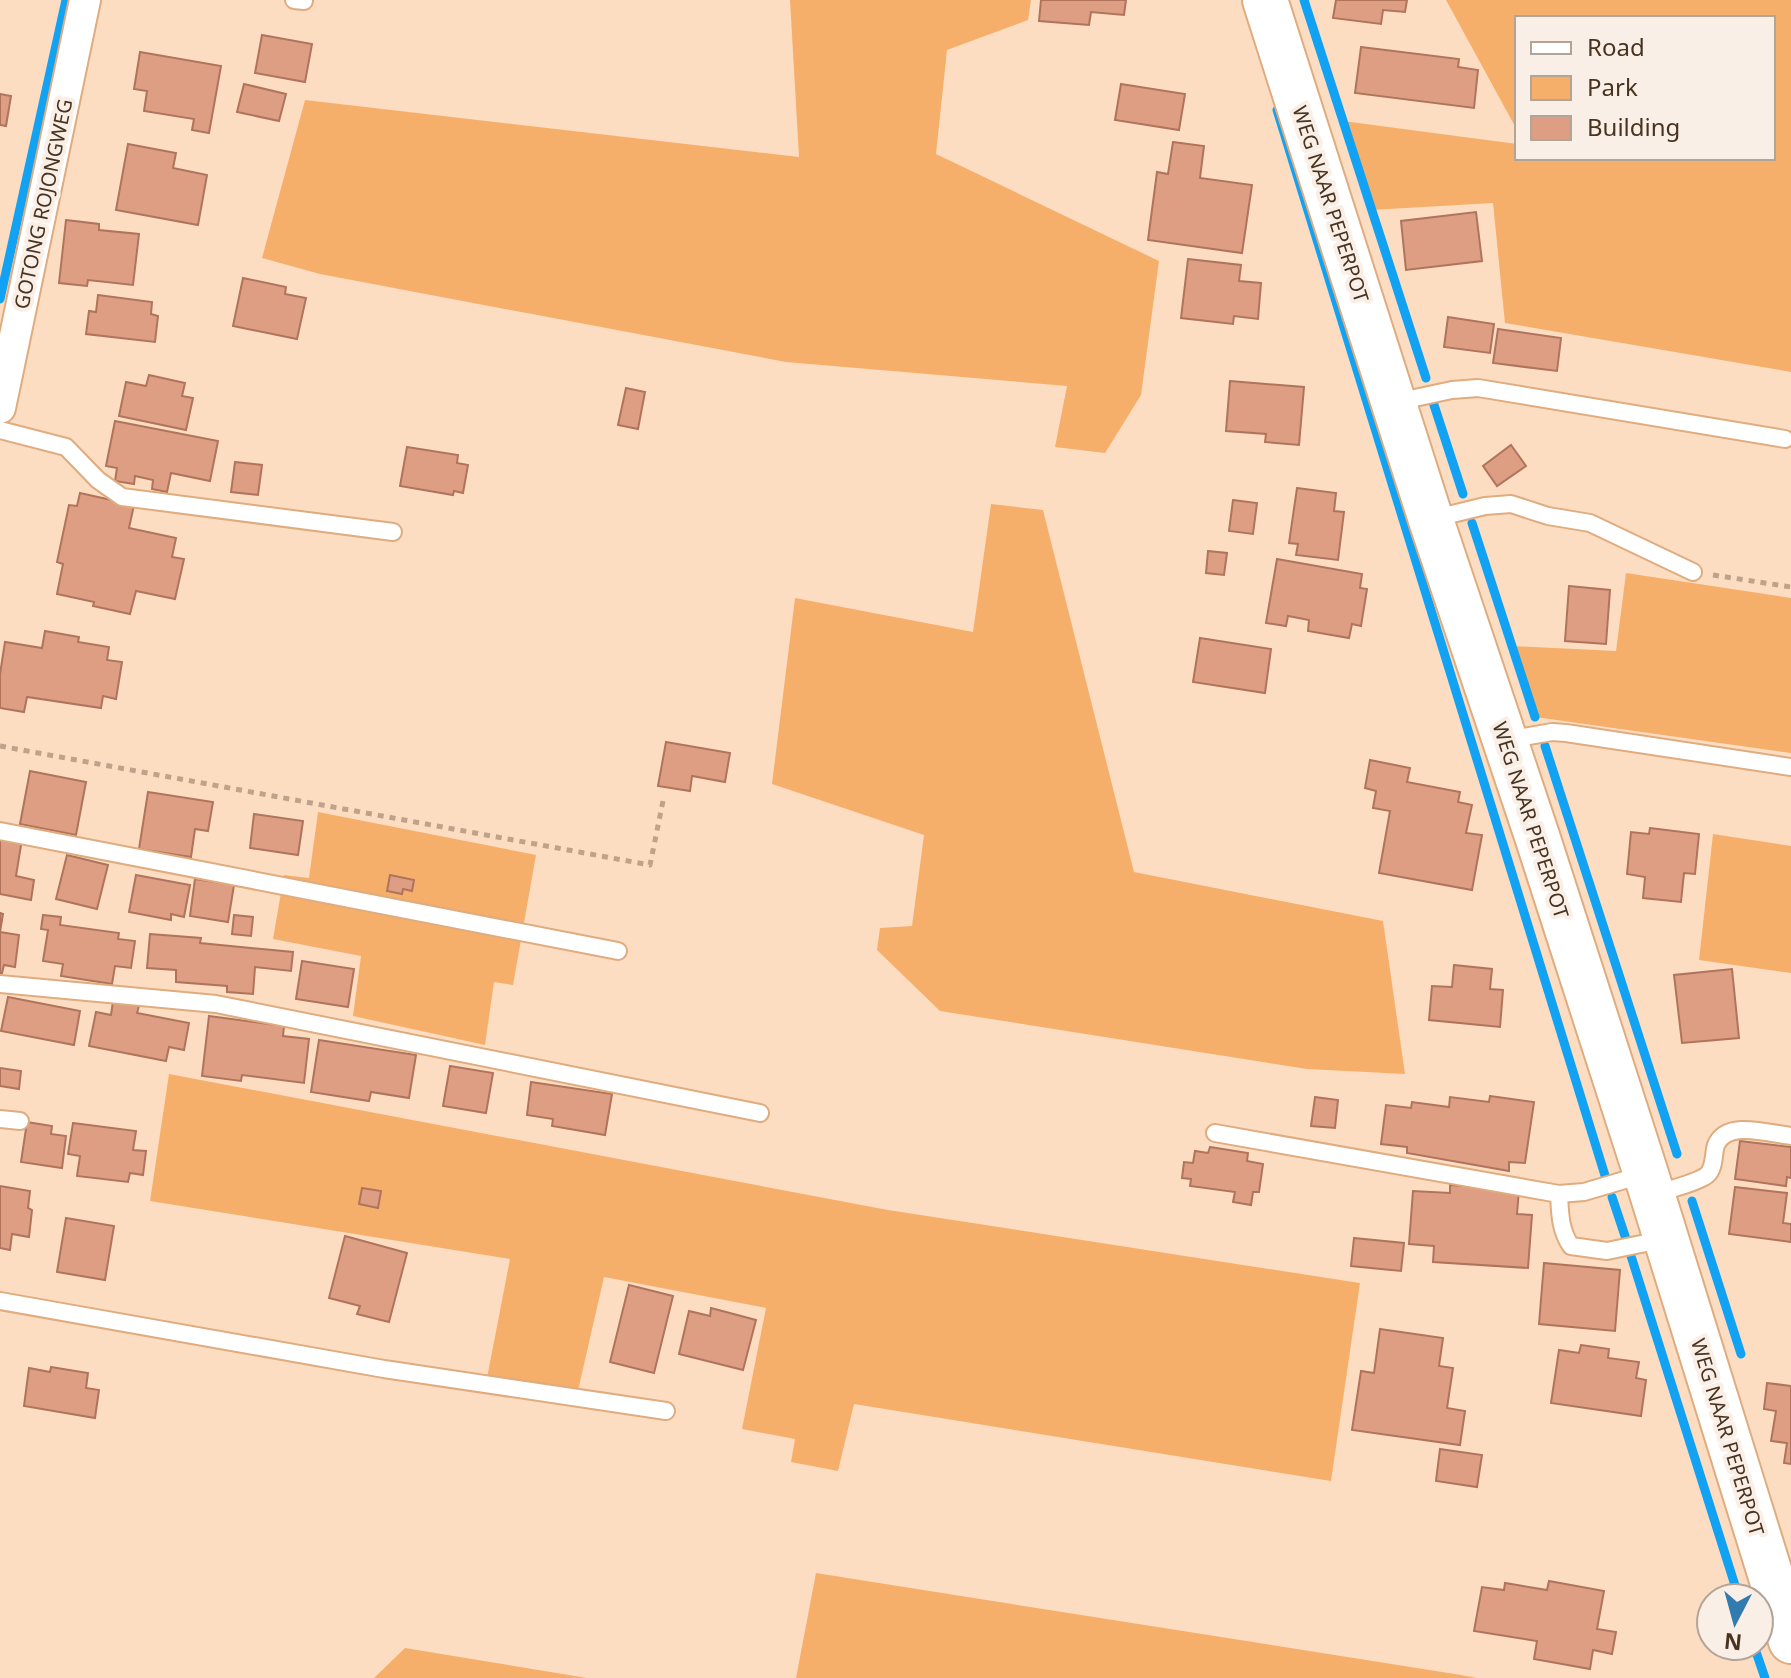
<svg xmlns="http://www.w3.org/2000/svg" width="1791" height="1678" font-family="'Noto Sans',sans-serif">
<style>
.green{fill:#f6af6b}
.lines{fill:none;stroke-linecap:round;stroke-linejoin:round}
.stream{stroke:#11a2f4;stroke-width:9}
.building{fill:#dd9e84;stroke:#b0745c;stroke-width:2}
.lane-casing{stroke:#dfac7f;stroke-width:20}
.street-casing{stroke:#dfac7f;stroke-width:34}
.secondary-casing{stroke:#dfac7f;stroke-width:48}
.path{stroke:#bea28a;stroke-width:5;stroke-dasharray:6 6;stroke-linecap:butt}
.lane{stroke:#fff;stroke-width:16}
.street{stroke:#fff;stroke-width:30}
.secondary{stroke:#fff;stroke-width:44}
.labels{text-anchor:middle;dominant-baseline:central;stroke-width:8;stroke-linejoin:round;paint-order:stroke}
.street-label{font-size:20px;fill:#473320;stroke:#faefe6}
</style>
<rect width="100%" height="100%" fill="#fdddc2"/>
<g class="green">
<path d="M 790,0 L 1031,0 L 1028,20 L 947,50 L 936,154 L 1159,261 L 1141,395 L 1105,453 L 1055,447 L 1067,386 L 786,362 L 320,274 L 262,258 L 305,100 L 799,157 Z"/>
<path d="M 1446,0 L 1791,0 L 1791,372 L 1505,323 L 1493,203 L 1371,210 L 1343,121 L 1517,144 L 1517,158 L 1773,158 L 1773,18 L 1517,18 L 1517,130 Z"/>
<path d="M 991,504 L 1043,510 L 1134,872 L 1383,921 L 1405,1074 L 1307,1069 L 940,1011 L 877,950 L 880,928 L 912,926 L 924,835 L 772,784 L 795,598 L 973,632 Z"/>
<path d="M 1626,573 L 1791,598 L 1791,753 L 1535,717 L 1512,646 L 1616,651 Z"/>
<path d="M 318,812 L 536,855 L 513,985 L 494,982 L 485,1045 L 353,1016 L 361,956 L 273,939 L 284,875 L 309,878 Z"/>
<path d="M 1713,834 L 1791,846 L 1791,973 L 1699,960 Z"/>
<path d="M 169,1074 L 888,1210 L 1360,1283 L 1331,1481 L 854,1404 L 838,1471 L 791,1462 L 795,1439 L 742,1429 L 766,1308 L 604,1277 L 577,1395 L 487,1378 L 510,1259 L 150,1201 Z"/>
<path d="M 816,1573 L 1461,1675 L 1477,1678 L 796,1678 Z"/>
<path d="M 405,1648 L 587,1678 L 374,1678 Z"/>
</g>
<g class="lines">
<g class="stream">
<path d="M 1304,0 L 1426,378"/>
<path d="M 1277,110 L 1607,1182"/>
<path d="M 0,299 L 66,0"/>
<path d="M 1433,402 L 1463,494"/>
<path d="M 1472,523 L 1535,717"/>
<path d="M 1545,746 L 1677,1154"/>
<path d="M 1612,1197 L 1627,1242"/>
<path d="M 1692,1201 L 1741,1354"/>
<path d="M 1631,1256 L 1739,1598"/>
<path d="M 1754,1646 L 1765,1678"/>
</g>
</g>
<g class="building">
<path d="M 1041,0 L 1126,0 L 1124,15 L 1091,12 L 1089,25 L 1039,21 Z"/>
<path d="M 1336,0 L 1407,0 L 1405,12 L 1383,10 L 1381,24 L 1333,18 Z"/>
<path d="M 262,35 L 312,44 L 305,82 L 255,73 Z"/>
<path d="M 1361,47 L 1459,59 L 1458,67 L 1478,70 L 1474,108 L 1355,93 Z"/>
<path d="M 140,52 L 221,66 L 209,133 L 192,130 L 194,119 L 144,111 L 147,91 L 134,89 Z"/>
<path d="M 244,84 L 286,94 L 279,121 L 237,112 Z"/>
<path d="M 1121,84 L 1185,94 L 1179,130 L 1115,120 Z"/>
<path d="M 0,94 L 11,96 L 6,126 L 0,125 Z"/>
<path d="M 1173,142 L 1204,146 L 1200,178 L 1252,185 L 1242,253 L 1148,240 L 1157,172 L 1168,174 Z"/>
<path d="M 128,144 L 176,153 L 173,168 L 207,175 L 198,225 L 116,210 Z"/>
<path d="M 1476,212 L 1482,261 L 1406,270 L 1401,221 Z"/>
<path d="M 66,220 L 99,224 L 99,230 L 139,234 L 133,285 L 88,280 L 87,286 L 59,283 Z"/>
<path d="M 1188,259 L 1241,265 L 1239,281 L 1261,283 L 1258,319 L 1234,316 L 1233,324 L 1181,318 Z"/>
<path d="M 243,278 L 286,287 L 285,294 L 306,298 L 297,339 L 233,326 Z"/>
<path d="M 98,295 L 152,302 L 151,314 L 158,316 L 155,342 L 86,334 L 89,311 L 96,312 Z"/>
<path d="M 1448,317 L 1494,324 L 1490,353 L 1444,347 Z"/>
<path d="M 1498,329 L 1561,338 L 1557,371 L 1493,363 Z"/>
<path d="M 149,375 L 185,383 L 182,396 L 193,398 L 186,430 L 119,416 L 126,382 L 146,386 Z"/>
<path d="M 1230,381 L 1304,387 L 1299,445 L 1265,442 L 1266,434 L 1226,431 Z"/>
<path d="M 626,388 L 645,392 L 638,429 L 618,425 Z"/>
<path d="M 115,421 L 218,441 L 210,481 L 171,473 L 167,492 L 152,489 L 153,480 L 135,476 L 134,484 L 115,481 L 117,468 L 106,466 Z"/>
<path d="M 1511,445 L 1526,466 L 1497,486 L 1483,466 Z"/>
<path d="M 407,447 L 458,455 L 457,463 L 468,465 L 463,493 L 454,491 L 453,495 L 400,486 Z"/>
<path d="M 235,462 L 262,465 L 258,495 L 231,492 Z"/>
<path d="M 1297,488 L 1336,493 L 1334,511 L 1344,512 L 1338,560 L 1296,555 L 1298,544 L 1289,543 Z"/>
<path d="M 80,493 L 134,505 L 129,528 L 176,538 L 172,557 L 184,559 L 175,599 L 136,591 L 130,614 L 93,606 L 94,602 L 57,594 L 63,564 L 57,562 L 69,505 L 77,506 Z"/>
<path d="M 1233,500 L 1257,503 L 1253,534 L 1229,531 Z"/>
<path d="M 1208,551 L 1227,553 L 1224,575 L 1206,573 Z"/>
<path d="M 1277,559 L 1362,574 L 1360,588 L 1367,589 L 1361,626 L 1352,624 L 1349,638 L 1308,631 L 1309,620 L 1288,616 L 1286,626 L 1266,623 Z"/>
<path d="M 1569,586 L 1610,590 L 1606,644 L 1565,641 Z"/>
<path d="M 45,631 L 79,637 L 78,642 L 109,647 L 107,660 L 122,662 L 116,699 L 103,696 L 101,708 L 27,697 L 24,712 L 0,708 L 0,674 L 5,642 L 42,648 Z"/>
<path d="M 1200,638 L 1271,649 L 1265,693 L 1193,682 Z"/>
<path d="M 666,742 L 730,753 L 725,782 L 692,776 L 690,791 L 658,786 Z"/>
<path d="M 1370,760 L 1410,768 L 1407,782 L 1460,792 L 1458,802 L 1472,805 L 1466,833 L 1482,835 L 1472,890 L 1379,873 L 1390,811 L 1373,808 L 1376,791 L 1365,788 Z"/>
<path d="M 30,771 L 86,782 L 76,835 L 20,824 Z"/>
<path d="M 148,792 L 213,802 L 208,831 L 195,829 L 191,857 L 139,849 Z"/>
<path d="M 254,814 L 303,821 L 298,855 L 250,848 Z"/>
<path d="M 1650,828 L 1699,834 L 1695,874 L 1684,873 L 1681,902 L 1643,898 L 1645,877 L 1627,874 L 1631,832 L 1649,834 Z"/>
<path d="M 0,835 L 22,839 L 16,876 L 34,880 L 31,900 L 0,894 Z"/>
<path d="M 67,855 L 108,865 L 97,909 L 56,899 Z"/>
<path d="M 136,875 L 190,885 L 184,917 L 171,914 L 171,920 L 129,912 Z"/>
<path d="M 390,875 L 414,880 L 412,891 L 403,889 L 402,894 L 387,891 Z"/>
<path d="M 195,879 L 234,885 L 228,922 L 190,916 Z"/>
<path d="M 0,913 L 3,914 L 0,932 L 19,935 L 15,967 L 4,965 L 2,973 L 0,973 Z"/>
<path d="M 43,915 L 61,917 L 60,925 L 119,933 L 118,939 L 135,941 L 131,968 L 115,966 L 112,984 L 61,976 L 63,964 L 43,961 L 48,930 L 41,929 Z"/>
<path d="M 234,915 L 253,917 L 251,936 L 232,934 Z"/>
<path d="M 150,934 L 201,938 L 200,943 L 293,952 L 291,971 L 255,967 L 253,994 L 227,992 L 227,986 L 176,982 L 176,970 L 147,968 Z"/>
<path d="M 302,961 L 354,969 L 348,1007 L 296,999 Z"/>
<path d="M 1454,965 L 1492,969 L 1490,989 L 1503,990 L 1500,1027 L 1429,1020 L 1432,986 L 1452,987 Z"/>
<path d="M 1732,969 L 1739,1038 L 1682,1043 L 1674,975 Z"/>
<path d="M 8,997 L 80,1011 L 74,1045 L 1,1031 Z"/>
<path d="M 113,1001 L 139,1006 L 137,1013 L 189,1023 L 184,1050 L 169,1047 L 166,1061 L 89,1046 L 96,1012 L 111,1015 Z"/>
<path d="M 209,1016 L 284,1026 L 283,1036 L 309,1039 L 304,1083 L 242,1075 L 241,1081 L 202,1076 Z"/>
<path d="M 319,1040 L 416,1055 L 409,1098 L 371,1092 L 369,1101 L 311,1092 Z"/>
<path d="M 450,1066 L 493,1073 L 486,1113 L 443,1106 Z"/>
<path d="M 0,1068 L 21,1071 L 19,1089 L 0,1086 Z"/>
<path d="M 531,1082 L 612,1094 L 605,1135 L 552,1126 L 553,1119 L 527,1115 Z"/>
<path d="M 1490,1096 L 1534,1102 L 1525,1163 L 1509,1162 L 1509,1171 L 1407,1153 L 1407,1147 L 1381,1144 L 1386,1105 L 1411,1108 L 1412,1102 L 1449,1107 L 1450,1097 L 1489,1102 Z"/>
<path d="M 1315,1097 L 1338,1100 L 1335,1128 L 1311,1126 Z"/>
<path d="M 27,1122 L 52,1126 L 51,1134 L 66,1136 L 62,1168 L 21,1162 Z"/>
<path d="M 73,1123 L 136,1131 L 133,1150 L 146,1151 L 143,1175 L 130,1173 L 128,1182 L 77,1176 L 80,1156 L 68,1154 Z"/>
<path d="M 1740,1141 L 1791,1147 L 1791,1178 L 1787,1177 L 1786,1186 L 1735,1179 Z"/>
<path d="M 1210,1147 L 1248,1153 L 1247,1161 L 1263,1164 L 1259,1192 L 1253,1192 L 1251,1205 L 1233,1202 L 1235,1192 L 1190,1186 L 1191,1179 L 1182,1178 L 1184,1162 L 1193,1163 L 1195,1151 L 1208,1153 Z"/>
<path d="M 1450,1185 L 1519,1190 L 1517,1214 L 1532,1215 L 1528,1268 L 1433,1262 L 1434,1246 L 1409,1244 L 1413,1191 L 1450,1193 Z"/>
<path d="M 0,1186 L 30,1191 L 28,1208 L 32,1210 L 29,1237 L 12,1234 L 10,1250 L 0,1248 Z"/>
<path d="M 1735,1187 L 1787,1193 L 1783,1223 L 1791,1224 L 1791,1242 L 1729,1234 Z"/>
<path d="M 362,1188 L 381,1191 L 378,1208 L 359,1204 Z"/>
<path d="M 66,1218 L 114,1226 L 105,1280 L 57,1272 Z"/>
<path d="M 345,1236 L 407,1253 L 389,1322 L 357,1314 L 360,1306 L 329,1298 Z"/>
<path d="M 1354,1238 L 1404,1243 L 1401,1271 L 1351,1266 Z"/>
<path d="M 1544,1263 L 1620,1270 L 1615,1331 L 1539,1324 Z"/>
<path d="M 629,1285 L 673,1296 L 654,1373 L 610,1362 Z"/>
<path d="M 711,1308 L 756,1320 L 743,1370 L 679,1354 L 689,1311 L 710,1316 Z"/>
<path d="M 1380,1329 L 1443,1338 L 1439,1366 L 1453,1368 L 1447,1408 L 1465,1411 L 1460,1445 L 1352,1430 L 1361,1371 L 1374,1373 Z"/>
<path d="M 1581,1345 L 1609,1349 L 1608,1358 L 1639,1362 L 1636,1378 L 1646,1380 L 1641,1416 L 1551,1403 L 1559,1350 L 1579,1353 Z"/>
<path d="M 51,1367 L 88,1373 L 86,1388 L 99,1390 L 95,1418 L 24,1406 L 29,1368 L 50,1372 Z"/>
<path d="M 1767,1383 L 1791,1386 L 1791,1464 L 1784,1463 L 1787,1443 L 1771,1441 L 1776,1411 L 1764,1409 Z"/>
<path d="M 1440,1449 L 1482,1455 L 1477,1487 L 1436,1481 Z"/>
<path d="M 1549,1581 L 1604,1591 L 1597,1629 L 1616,1632 L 1612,1654 L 1593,1650 L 1590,1669 L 1534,1659 L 1537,1641 L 1474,1631 L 1482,1587 L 1504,1590 L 1505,1583 L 1547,1590 Z"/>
</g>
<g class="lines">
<defs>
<g id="lane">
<path d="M 294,0 L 304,1"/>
<path d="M 1396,402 L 1452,390 L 1478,388 L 1785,439"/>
<path d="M 0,430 L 66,447 L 98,480 L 122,497 L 393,532"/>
<path d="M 1432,519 L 1485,506 L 1511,504 L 1548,516 L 1590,523 L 1693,572"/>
<path d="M 1506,740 L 1552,732 L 1566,733 L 1791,767"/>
<path d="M 0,831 L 618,951"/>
<path d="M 0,984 L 216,1004 L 760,1113"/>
<path d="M 0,1119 L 20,1121"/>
<path d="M 1215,1133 L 1559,1194 L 1584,1192 L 1645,1174"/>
<path d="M 1559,1194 C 1560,1213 1560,1230 1571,1246 L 1607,1251 L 1665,1239"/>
<path d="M 1654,1194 C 1667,1190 1697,1183 1707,1175 C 1715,1168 1713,1154 1716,1145 C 1727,1119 1770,1134 1791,1136"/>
<path d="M 0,1301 L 384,1369 L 666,1411"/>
</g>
<path id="street" d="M 0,408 L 85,0"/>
<path id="secondary" d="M 1265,0 L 1431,520 L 1537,836 L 1646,1174 L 1791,1641"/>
</defs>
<use href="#lane" class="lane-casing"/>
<use href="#street" class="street-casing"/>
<use href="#secondary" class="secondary-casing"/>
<g class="path">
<path d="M 1713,575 L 1791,587"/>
<path d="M 0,746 L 650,865 L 663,801"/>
</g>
<use href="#lane" class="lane"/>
<use href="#street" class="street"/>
<use href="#secondary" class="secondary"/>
</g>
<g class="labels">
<g class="street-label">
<text transform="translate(43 204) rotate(-78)">GOTONG ROJONGWEG</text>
<text transform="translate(1331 204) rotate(72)">WEG NAAR PEPERPOT</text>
<text transform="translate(1531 820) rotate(72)">WEG NAAR PEPERPOT</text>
<text transform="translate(1728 1437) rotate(73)">WEG NAAR PEPERPOT</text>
</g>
</g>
<rect x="1515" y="16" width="260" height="144" fill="#faefe6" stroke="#b2a497" stroke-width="2"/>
<rect x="1531" y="42" width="40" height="12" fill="#ffffff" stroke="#b2a497" stroke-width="2"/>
<text x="1587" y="56" font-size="24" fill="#473320">Road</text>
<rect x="1531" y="76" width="40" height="24" fill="#f6af6b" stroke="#b2a497" stroke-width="2"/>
<text x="1587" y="96" font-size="24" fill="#473320">Park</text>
<rect x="1531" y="116" width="40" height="24" fill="#dd9e84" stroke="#b2a497" stroke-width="2"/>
<text x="1587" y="136" font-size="24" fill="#473320">Building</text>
<g transform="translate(1735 1622) rotate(186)"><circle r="38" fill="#faefe6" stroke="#b2a497" stroke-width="2"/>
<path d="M0-6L14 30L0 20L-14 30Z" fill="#327baf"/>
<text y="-12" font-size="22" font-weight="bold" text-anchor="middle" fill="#473320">N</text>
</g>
</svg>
